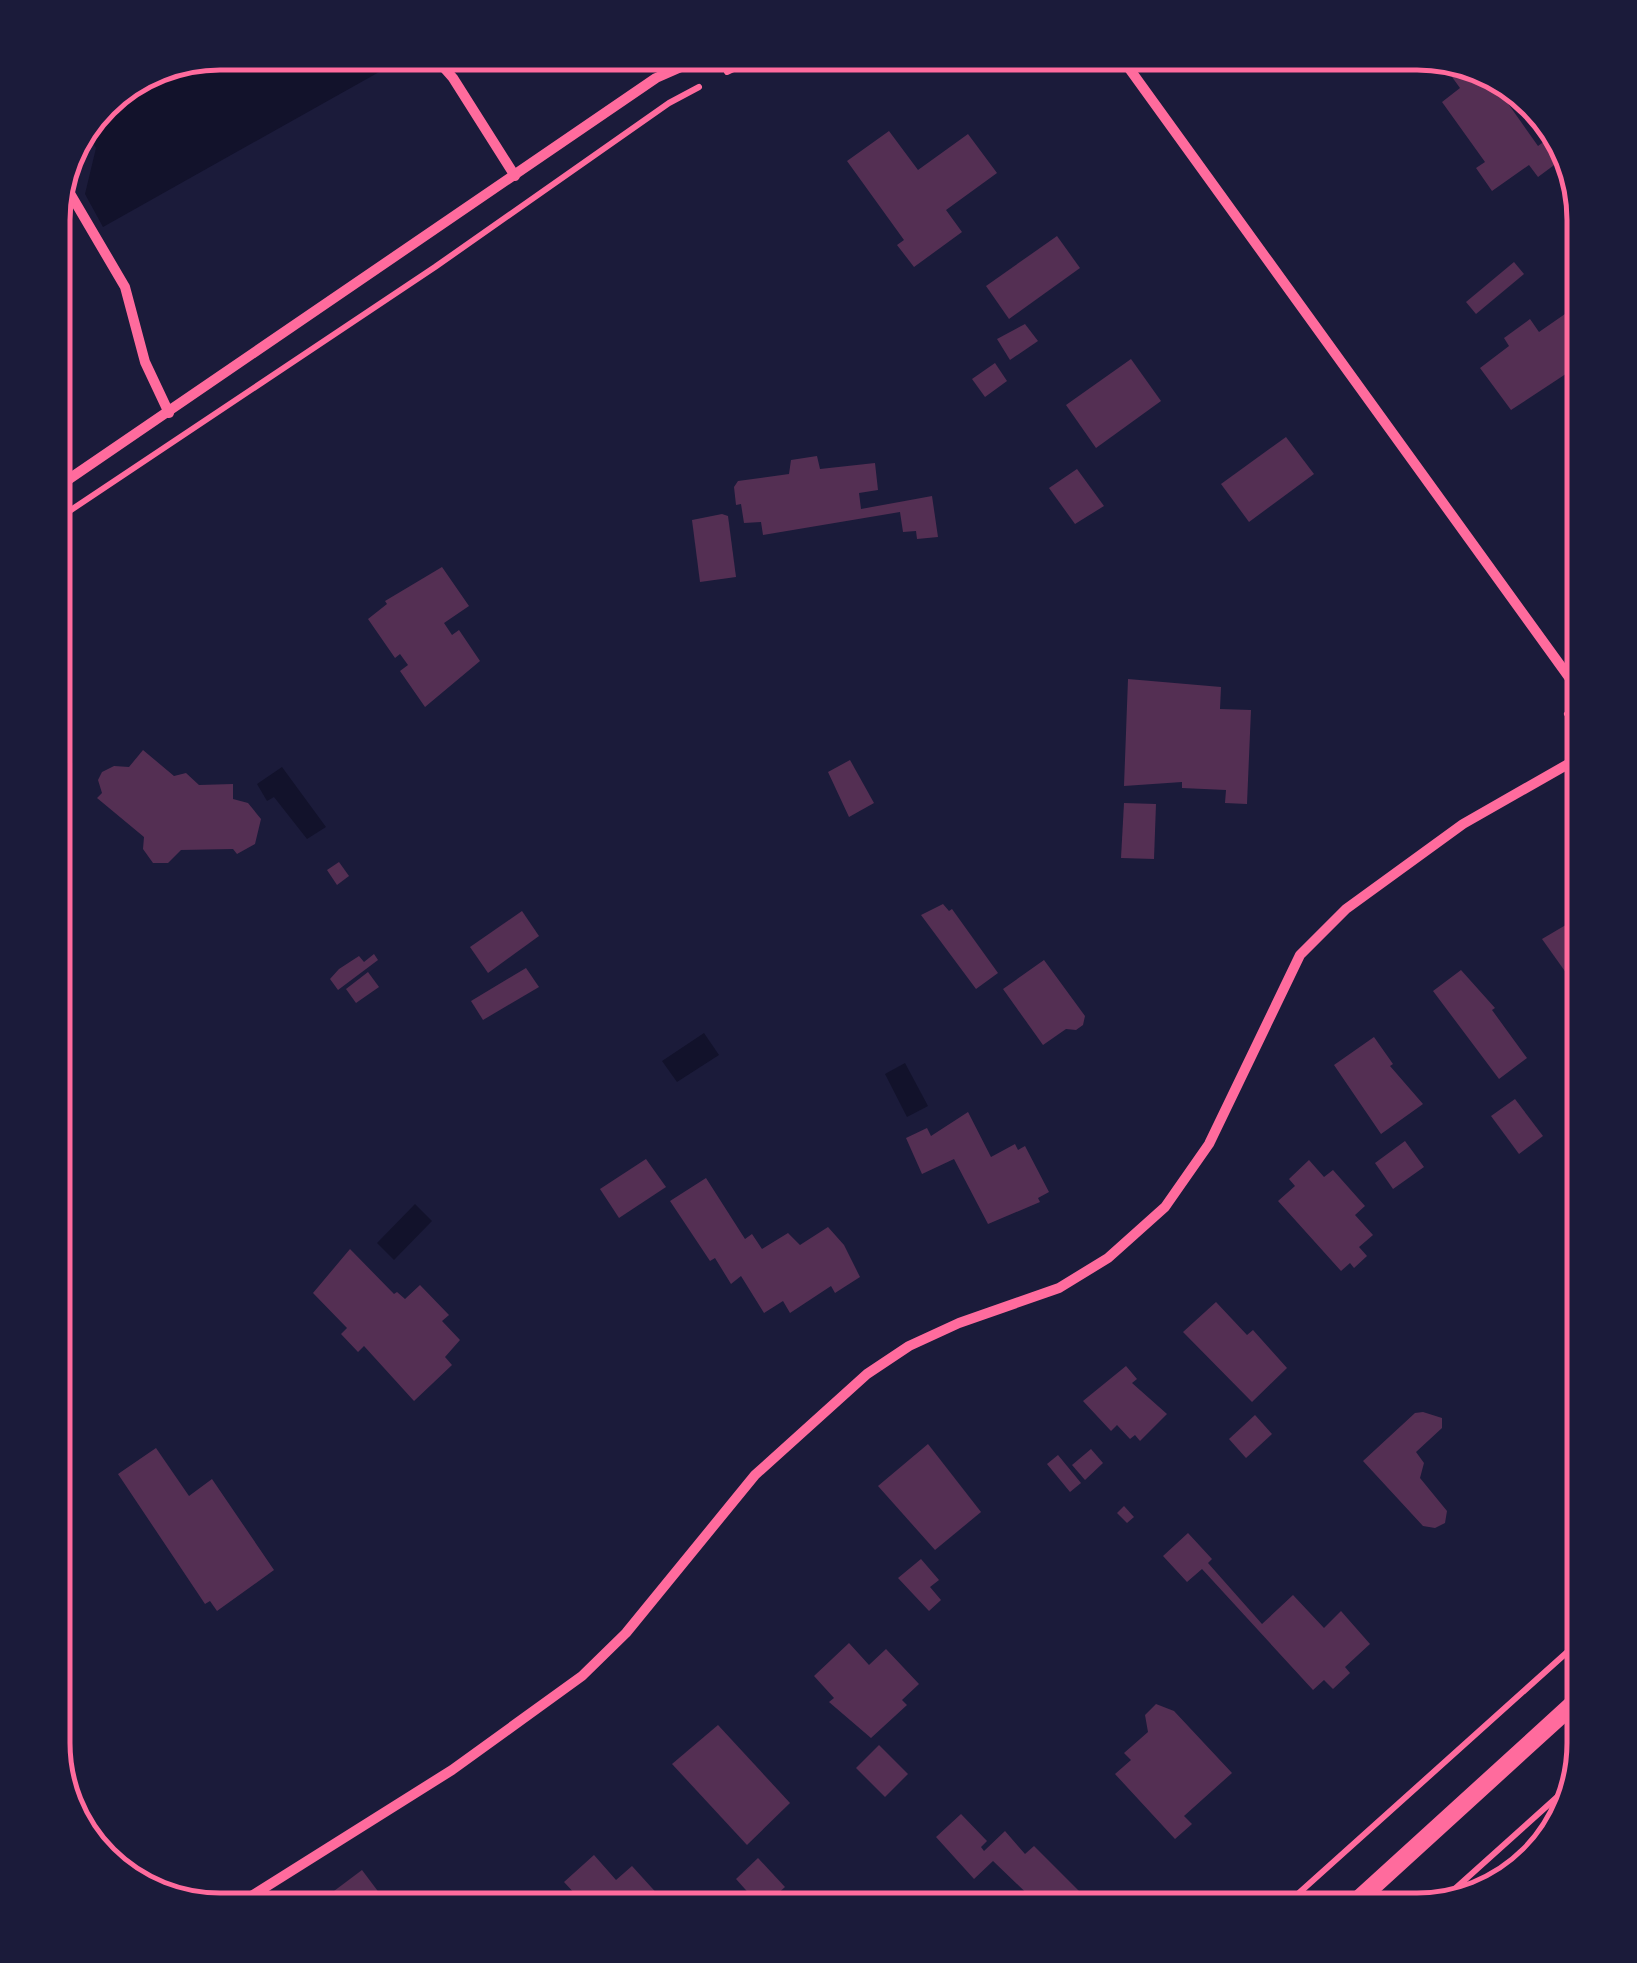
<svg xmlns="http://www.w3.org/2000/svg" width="1637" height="1963" font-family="'Roboto Serif',serif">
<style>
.water{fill:#12122b}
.building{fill:#542f53}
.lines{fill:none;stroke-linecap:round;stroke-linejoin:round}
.path{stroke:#ff6b9d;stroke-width:6}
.minor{stroke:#ff6b9d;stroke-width:10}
.tertiary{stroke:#ff6b9d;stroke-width:18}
.rim{fill:none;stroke:#ff6b9d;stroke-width:5}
</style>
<rect width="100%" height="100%" fill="#1b1b3a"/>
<g class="water">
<path d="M 220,53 L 413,53 L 103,227 L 85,194 L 96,148 L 83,128 L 109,94 Z"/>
<path d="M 282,767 L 326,827 L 307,839 L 274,797 L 267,801 L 257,784 Z"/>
<path d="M 704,1033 L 719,1055 L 677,1082 L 662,1061 Z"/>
<path d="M 905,1063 L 928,1106 L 907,1117 L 885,1074 Z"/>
<path d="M 415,1204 L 432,1221 L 394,1260 L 377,1243 Z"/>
</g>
<g class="building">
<path d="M 1306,53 L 1337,53 L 1312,71 L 1301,56 Z"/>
<path d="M 1469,65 L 1485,71 L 1538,146 L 1558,131 L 1565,157 L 1538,177 L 1529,165 L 1492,191 L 1476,168 L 1485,162 L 1442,102 L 1460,88 L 1452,77 Z"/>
<path d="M 889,131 L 918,170 L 968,134 L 997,173 L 946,210 L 962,232 L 914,267 L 897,245 L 904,240 L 847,161 Z"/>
<path d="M 1057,236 L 1080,268 L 1009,319 L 986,286 Z"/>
<path d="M 1514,262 L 1524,274 L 1476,314 L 1466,302 Z"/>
<path d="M 1565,314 L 1584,337 L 1584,362 L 1511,410 L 1480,368 L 1509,346 L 1504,338 L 1530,319 L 1539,332 Z"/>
<path d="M 1025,324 L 1038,341 L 1010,360 L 997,339 Z"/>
<path d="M 1131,359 L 1161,401 L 1096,448 L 1066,405 Z"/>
<path d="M 995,363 L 1007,381 L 985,397 L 972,379 Z"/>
<path d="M 1286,437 L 1314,474 L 1249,522 L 1221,484 Z"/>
<path d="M 817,456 L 820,469 L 875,463 L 878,490 L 859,493 L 861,509 L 932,496 L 938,537 L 917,539 L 916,531 L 903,532 L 900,512 L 763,535 L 761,522 L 744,523 L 741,504 L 736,505 L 734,487 L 738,481 L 789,474 L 791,460 Z"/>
<path d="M 1077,469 L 1104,506 L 1075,524 L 1049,488 Z"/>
<path d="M 722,514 L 728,516 L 736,577 L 700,582 L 692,520 Z"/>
<path d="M 442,567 L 469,606 L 444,623 L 452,635 L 459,630 L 480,661 L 425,707 L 400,671 L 408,665 L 400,654 L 395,658 L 368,619 L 387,604 L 385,601 Z"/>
<path d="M 1128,679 L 1221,687 L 1220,709 L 1251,710 L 1247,804 L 1225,803 L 1226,790 L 1182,788 L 1182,782 L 1124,786 Z"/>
<path d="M 143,750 L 174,776 L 186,773 L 199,785 L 233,784 L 233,799 L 248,803 L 261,819 L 255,844 L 237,854 L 233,849 L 181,850 L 168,863 L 153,863 L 143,849 L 144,837 L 97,798 L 102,793 L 98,780 L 102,772 L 114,766 L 129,767 Z"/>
<path d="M 850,760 L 874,803 L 849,817 L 828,772 Z"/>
<path d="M 1124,803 L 1156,804 L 1154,859 L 1121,858 Z"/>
<path d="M 339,862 L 349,876 L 337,885 L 327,870 Z"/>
<path d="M 943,904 L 949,911 L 952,909 L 998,973 L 976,989 L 921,915 Z"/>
<path d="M 522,911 L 539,936 L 488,973 L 470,947 Z"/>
<path d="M 1581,916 L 1584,921 L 1584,998 L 1542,939 Z"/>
<path d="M 374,954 L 378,960 L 338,990 L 330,979 L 339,969 L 359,956 L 364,962 Z"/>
<path d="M 1044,960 L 1085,1016 L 1083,1025 L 1076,1030 L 1066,1029 L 1043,1045 L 1003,989 Z"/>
<path d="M 526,968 L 539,987 L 483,1020 L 471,1001 Z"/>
<path d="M 1461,970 L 1495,1008 L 1492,1010 L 1527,1058 L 1499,1079 L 1433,991 Z"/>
<path d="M 368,972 L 379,987 L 356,1003 L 346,989 Z"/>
<path d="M 1374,1037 L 1393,1064 L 1390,1066 L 1423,1104 L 1381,1134 L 1334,1065 Z"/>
<path d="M 1515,1099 L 1543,1136 L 1519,1154 L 1491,1116 Z"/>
<path d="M 968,1112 L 991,1157 L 1015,1144 L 1018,1150 L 1025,1146 L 1049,1192 L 1038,1198 L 1040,1202 L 988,1224 L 954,1159 L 922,1174 L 906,1138 L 927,1128 L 931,1136 Z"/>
<path d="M 1405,1141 L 1424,1167 L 1393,1189 L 1375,1163 Z"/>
<path d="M 646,1159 L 666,1187 L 619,1218 L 600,1189 Z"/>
<path d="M 1309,1160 L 1324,1177 L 1333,1170 L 1365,1206 L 1355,1215 L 1373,1235 L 1359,1247 L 1367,1256 L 1354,1268 L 1350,1263 L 1341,1271 L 1278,1201 L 1295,1186 L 1289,1179 Z"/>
<path d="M 706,1178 L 745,1239 L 752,1234 L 762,1249 L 788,1233 L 800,1245 L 828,1227 L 844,1245 L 860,1277 L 835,1293 L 831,1286 L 790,1313 L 783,1301 L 764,1313 L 741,1276 L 731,1284 L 715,1258 L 710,1261 L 670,1201 Z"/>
<path d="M 350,1249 L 394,1294 L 397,1292 L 405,1299 L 420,1285 L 449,1315 L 442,1321 L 460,1340 L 445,1357 L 452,1365 L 414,1401 L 364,1346 L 358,1352 L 341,1334 L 347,1328 L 313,1293 Z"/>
<path d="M 1216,1302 L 1247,1335 L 1253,1330 L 1287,1368 L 1252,1402 L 1183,1332 Z"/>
<path d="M 1126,1366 L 1137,1379 L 1132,1383 L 1167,1414 L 1140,1441 L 1135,1435 L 1130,1439 L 1117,1425 L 1111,1431 L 1083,1401 Z"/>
<path d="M 1423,1412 L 1442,1418 L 1442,1428 L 1416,1452 L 1424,1463 L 1420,1478 L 1447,1511 L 1445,1523 L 1435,1528 L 1423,1526 L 1363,1461 L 1415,1413 Z"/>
<path d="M 1255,1415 L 1272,1434 L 1246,1458 L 1229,1439 Z"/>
<path d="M 928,1444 L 981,1512 L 935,1550 L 878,1486 Z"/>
<path d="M 156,1448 L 189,1496 L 212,1479 L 274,1570 L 217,1611 L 210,1601 L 205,1604 L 118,1474 Z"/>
<path d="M 1091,1449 L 1103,1463 L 1085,1480 L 1072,1465 Z"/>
<path d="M 1058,1455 L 1081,1483 L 1070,1492 L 1047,1464 Z"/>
<path d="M 1124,1506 L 1134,1517 L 1127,1523 L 1117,1513 Z"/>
<path d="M 1188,1533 L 1212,1559 L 1208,1563 L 1262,1624 L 1293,1595 L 1324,1628 L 1341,1611 L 1370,1644 L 1345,1667 L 1350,1673 L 1333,1689 L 1324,1680 L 1313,1690 L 1202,1569 L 1187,1582 L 1163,1556 Z"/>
<path d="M 921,1559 L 939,1580 L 930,1587 L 941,1600 L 929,1611 L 898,1578 Z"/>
<path d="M 849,1643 L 869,1665 L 886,1649 L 919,1684 L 902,1700 L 907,1705 L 871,1738 L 829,1702 L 834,1698 L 814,1676 Z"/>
<path d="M 1156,1704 L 1174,1711 L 1232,1773 L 1184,1816 L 1192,1824 L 1175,1839 L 1115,1774 L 1131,1760 L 1124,1753 L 1148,1732 L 1145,1715 Z"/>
<path d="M 718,1725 L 790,1803 L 747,1845 L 672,1764 Z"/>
<path d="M 879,1745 L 908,1774 L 885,1797 L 856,1768 Z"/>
<path d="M 961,1814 L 987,1841 L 981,1847 L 984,1851 L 1005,1831 L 1025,1854 L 1034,1846 L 1098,1910 L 1044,1910 L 993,1861 L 974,1879 L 936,1837 Z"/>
<path d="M 594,1855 L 616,1880 L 632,1866 L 661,1898 L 648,1910 L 590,1910 L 564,1882 Z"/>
<path d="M 758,1858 L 785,1887 L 762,1908 L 736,1879 Z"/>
<path d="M 362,1870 L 392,1910 L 331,1910 L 343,1902 L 334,1891 Z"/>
<path d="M 786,1899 L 797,1910 L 773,1910 Z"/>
</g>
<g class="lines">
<g class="path">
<path d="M 530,53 L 537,63 L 567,68 L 588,53"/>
<path d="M 727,72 L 767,53"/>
<path d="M 53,522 L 435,267 L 669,103 L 699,87"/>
<path d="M 1567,714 L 1575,725"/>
<path d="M 1438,1904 L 1576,1780"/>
<path d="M 1280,1910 L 1584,1637"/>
</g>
<g class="minor">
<path d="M 431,53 L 453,78 L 515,176"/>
<path d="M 1118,53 L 1584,698"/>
<path d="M 61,178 L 125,287 L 145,362 L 169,413"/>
<path d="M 53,490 L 656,78 L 713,53"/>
<path d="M 229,1910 L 452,1770 L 582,1676 L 626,1633 L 755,1475 L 867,1374 L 909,1346 L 959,1323 L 1059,1288 L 1108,1258 L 1165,1207 L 1209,1144 L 1300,955 L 1346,909 L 1463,824 L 1584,755"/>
</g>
<path class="tertiary" d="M 1347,1910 L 1584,1694"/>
</g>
<path d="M0 0H1637V1963H0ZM220 70H1417A150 150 0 0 1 1567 220V1743A150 150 0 0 1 1417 1893H220A150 150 0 0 1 70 1743V220A150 150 0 0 1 220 70Z" fill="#1b1b3a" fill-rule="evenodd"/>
<path class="rim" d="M220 70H1417A150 150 0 0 1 1567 220V1743A150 150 0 0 1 1417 1893H220A150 150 0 0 1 70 1743V220A150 150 0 0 1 220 70Z"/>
</svg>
